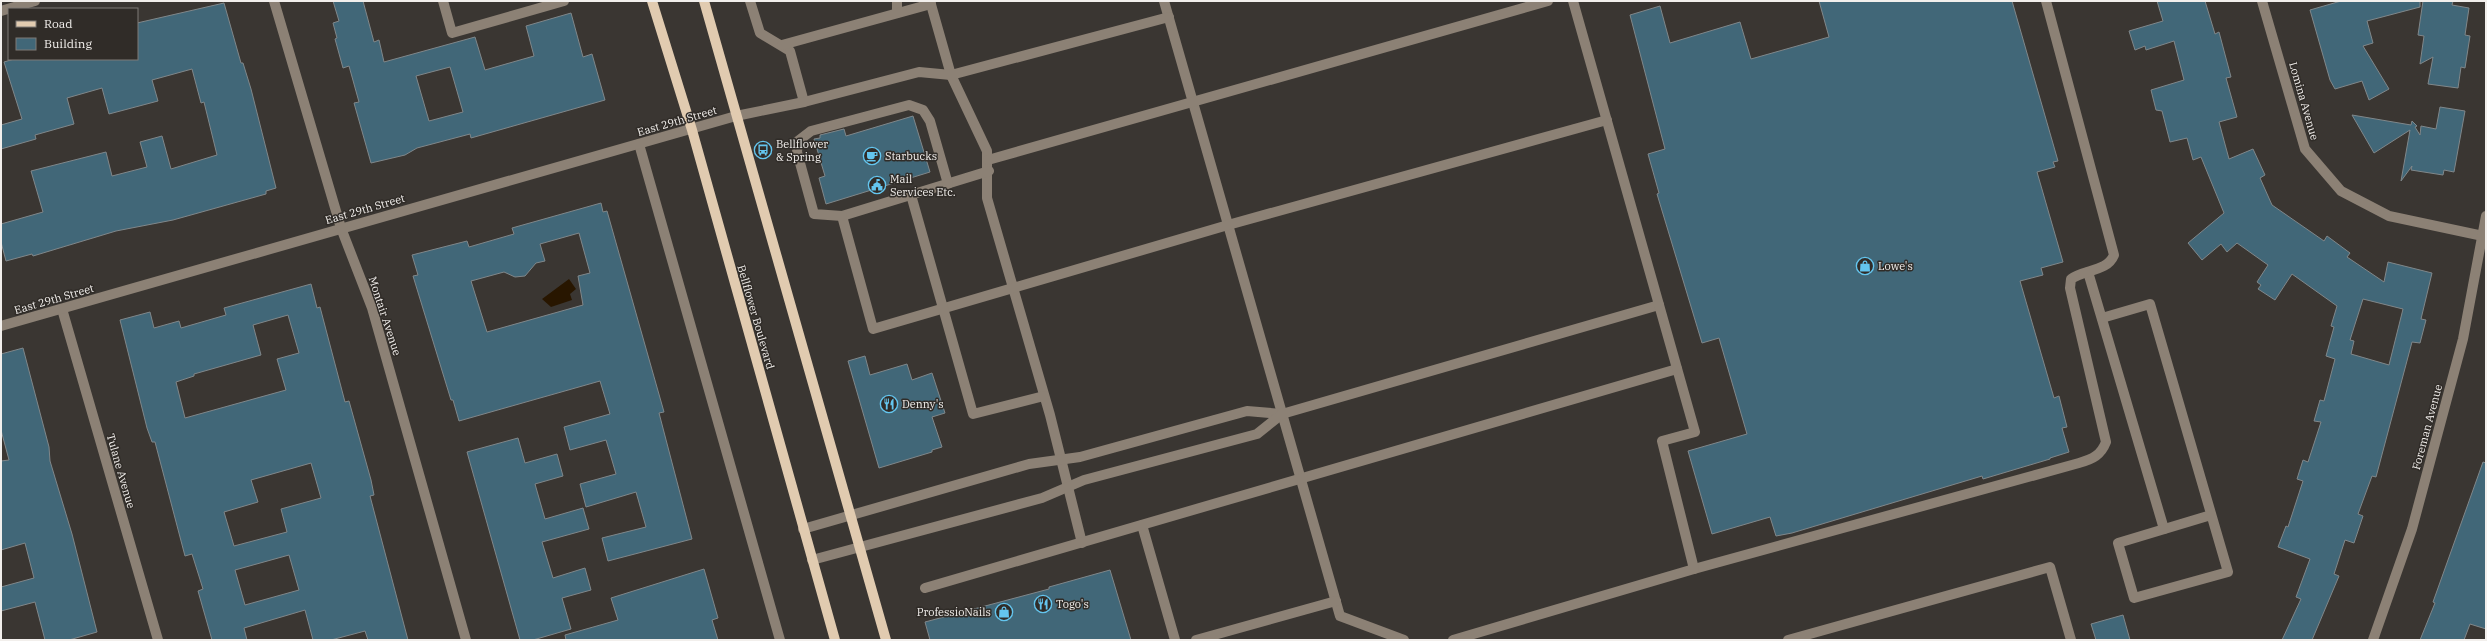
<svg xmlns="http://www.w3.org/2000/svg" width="2487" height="641" font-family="'IBM Plex Serif',serif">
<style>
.water{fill:#281600}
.building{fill:#416778;stroke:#80878a;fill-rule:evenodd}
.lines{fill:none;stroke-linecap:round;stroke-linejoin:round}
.minor{stroke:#8c8175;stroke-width:10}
.major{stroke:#e1cbb0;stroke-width:10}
.labels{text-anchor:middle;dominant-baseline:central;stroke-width:3;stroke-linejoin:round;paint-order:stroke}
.street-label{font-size:11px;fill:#f2efec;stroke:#302c28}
.poi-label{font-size:11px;fill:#f2efec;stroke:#302c28;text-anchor:start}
</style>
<rect width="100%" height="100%" fill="#3a3632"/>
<path class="water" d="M 569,279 L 576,289 L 570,294 L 572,300 L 551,307 L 542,299 Z"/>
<g class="building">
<path d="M 333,1 L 363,1 L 374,42 L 379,40 L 384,62 L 475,37 L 485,70 L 534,56 L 526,26 L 571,13 L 583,57 L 592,54 L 605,100 L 471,138 L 470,134 L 417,148 L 405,155 L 371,163 L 354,103 L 359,102 L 349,66 L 343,68 L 335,39 L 337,38 L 333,23 L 339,21 ZM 450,67 L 463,112 L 429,121 L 416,76 Z"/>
<path d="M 1819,1 L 2012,1 L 2058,161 L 2053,162 L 2055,167 L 2037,172 L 2063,262 L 2041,268 L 2043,275 L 2020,281 L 2054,398 L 2059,396 L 2067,427 L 2062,428 L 2069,452 L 2050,458 L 2050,459 L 1983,479 L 1982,476 L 1792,533 L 1776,536 L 1770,517 L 1712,534 L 1688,451 L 1747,434 L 1719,338 L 1702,343 L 1657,194 L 1659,193 L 1648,154 L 1665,149 L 1630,15 L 1660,6 L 1670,43 L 1740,22 L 1751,59 L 1829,37 Z"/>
<path d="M 2157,1 L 2205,1 L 2215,34 L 2219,32 L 2231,77 L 2226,78 L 2237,117 L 2219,122 L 2229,159 L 2253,149 L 2265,175 L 2260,178 L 2272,205 L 2324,241 L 2327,236 L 2350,253 L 2347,257 L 2384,282 L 2388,262 L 2432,273 L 2421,319 L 2426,320 L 2420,343 L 2412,342 L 2376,477 L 2372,476 L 2358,514 L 2363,516 L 2354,543 L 2345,540 L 2334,574 L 2339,576 L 2312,640 L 2282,640 L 2301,599 L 2296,597 L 2310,559 L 2278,547 L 2286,526 L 2288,527 L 2303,481 L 2297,479 L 2303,460 L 2308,462 L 2321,422 L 2314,421 L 2320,400 L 2324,401 L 2335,359 L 2326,356 L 2334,327 L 2331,326 L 2337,306 L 2292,274 L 2275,300 L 2258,289 L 2261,285 L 2257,282 L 2268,265 L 2237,243 L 2227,252 L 2221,244 L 2202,260 L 2188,243 L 2224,213 L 2201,157 L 2193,160 L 2187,138 L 2170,142 L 2162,111 L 2156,110 L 2151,90 L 2184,80 L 2174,41 L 2146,50 L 2145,46 L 2135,50 L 2129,31 L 2163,21 ZM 2363,299 L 2403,309 L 2389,365 L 2351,354 L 2354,341 L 2350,340 Z"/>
<path d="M 2341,1 L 2420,1 L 2420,7 L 2367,21 L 2373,43 L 2363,46 L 2389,89 L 2369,100 L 2362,81 L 2335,89 L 2330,80 L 2310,10 Z"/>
<path d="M 2423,1 L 2453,1 L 2452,5 L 2469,8 L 2465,35 L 2470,36 L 2465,68 L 2461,67 L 2458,88 L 2428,84 L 2433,57 L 2420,64 L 2424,36 L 2418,35 Z"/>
<path d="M 224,3 L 241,63 L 243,63 L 251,89 L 276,188 L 266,191 L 266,194 L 173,220 L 116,231 L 33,256 L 32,254 L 6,261 L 1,242 L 1,224 L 43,212 L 31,171 L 106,152 L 112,176 L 147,167 L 140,142 L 162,136 L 171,169 L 217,155 L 204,102 L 201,103 L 192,69 L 152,80 L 158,101 L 109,114 L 102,88 L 67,98 L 74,124 L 35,135 L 36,139 L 1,149 L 1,125 L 22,119 L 4,62 L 14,59 L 137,59 L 137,23 Z"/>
<path d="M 2440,107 L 2465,111 L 2454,172 L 2444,170 L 2443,175 L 2411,170 L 2412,166 L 2401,181 L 2410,130 L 2374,153 L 2352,115 L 2411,125 L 2412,121 L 2417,126 L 2415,127 L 2420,135 L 2421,126 L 2436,129 Z"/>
<path d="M 913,116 L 930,172 L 826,204 L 819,178 L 825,176 L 814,139 L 820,138 L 820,135 L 844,129 L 846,136 Z"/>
<path d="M 601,203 L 603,212 L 607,211 L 664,412 L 659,413 L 692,539 L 608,561 L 602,538 L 646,527 L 636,492 L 586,507 L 580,484 L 616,474 L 606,440 L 570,450 L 564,427 L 610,414 L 600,381 L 459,421 L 453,400 L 451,400 L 413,276 L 418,275 L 412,255 L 467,241 L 469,247 L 514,234 L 512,228 ZM 579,233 L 590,273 L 578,276 L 583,305 L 487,332 L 471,281 L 504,272 L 515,277 L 525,276 L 536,263 L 545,261 L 540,244 Z"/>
<path d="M 311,284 L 317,308 L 320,307 L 345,402 L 349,401 L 371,480 L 374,495 L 370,496 L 408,640 L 368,640 L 365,631 L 331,640 L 313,640 L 305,610 L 244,628 L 247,640 L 212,640 L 198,591 L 203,589 L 192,554 L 185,556 L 155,442 L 152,442 L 147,428 L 120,320 L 150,312 L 154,328 L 179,321 L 181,328 L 226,315 L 224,308 ZM 288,315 L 299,353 L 277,359 L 286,390 L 185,418 L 176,382 L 194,376 L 194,374 L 261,355 L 253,325 ZM 311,463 L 321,498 L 281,509 L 287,532 L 234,546 L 224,512 L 258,502 L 251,480 ZM 289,555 L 299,590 L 245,605 L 235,570 Z"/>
<path d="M 23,348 L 49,447 L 50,461 L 72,534 L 97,632 L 69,640 L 45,640 L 35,602 L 1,611 L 1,587 L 34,578 L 25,543 L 1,550 L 1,461 L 9,460 L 1,430 L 1,354 Z"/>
<path d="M 865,356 L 870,375 L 907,364 L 912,380 L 932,373 L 945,413 L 932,417 L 942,447 L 932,450 L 932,452 L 879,468 L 848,361 Z"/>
<path d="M 518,438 L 525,463 L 557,454 L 563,476 L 535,484 L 545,519 L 583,508 L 589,529 L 542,542 L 553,578 L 585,568 L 591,590 L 562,598 L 571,629 L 533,640 L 520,640 L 467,452 Z"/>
<path d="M 2483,462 L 2486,463 L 2486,629 L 2470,624 L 2464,640 L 2420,640 L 2435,603 L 2433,602 Z"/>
<path d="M 704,569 L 718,618 L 712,620 L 718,640 L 566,640 L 565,635 L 618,620 L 611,598 Z"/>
<path d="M 1110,570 L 1131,640 L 930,640 L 925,622 L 1049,589 L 1049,587 Z"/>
<path d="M 2123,615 L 2130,640 L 2096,640 L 2091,624 Z"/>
</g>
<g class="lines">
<g class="minor">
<path d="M 274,1 L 341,228 L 372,308 L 466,640"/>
<path d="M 443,1 L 452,33 L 564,1"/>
<path d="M 750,1 L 760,33 L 790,51 L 804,102"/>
<path d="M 897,1 L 897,13"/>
<path d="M 930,1 L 951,75 L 987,151 L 987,198 L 1050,415 L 1082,543"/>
<path d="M 1164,1 L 1340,616 L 1404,640"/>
<path d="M 2262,1 L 2305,149 L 2341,191 L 2389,216 L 2483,236"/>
<path d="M 1,11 L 35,1"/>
<path d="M 782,45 L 931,4"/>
<path d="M 639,144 L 780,640"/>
<path d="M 988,160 L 1548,1"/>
<path d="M 989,171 L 842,216 L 873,329 L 1228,225 L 1607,120"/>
<path d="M 911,195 L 973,414 L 1044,396"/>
<path d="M 842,216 L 814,214 L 797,152 L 798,141 L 811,131 L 909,105 L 923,110 L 930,121 L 948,184"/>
<path d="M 2088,272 L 2164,529"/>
<path d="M 62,309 L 158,640"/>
<path d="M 2102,318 L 2150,304 L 2228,572 L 2134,598 L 2118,543 L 2211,515"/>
<path d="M 1,326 L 736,116 L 804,102 L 919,72 L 951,75 L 1169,17"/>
<path d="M 1142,525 L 1175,640"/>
<path d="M 803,529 L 1029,464 L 1080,457 L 1247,411 L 1282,414"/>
<path d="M 812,560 L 1042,498 L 1084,480 L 1257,434 L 1282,414 L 1659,305"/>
<path d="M 1694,569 L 2079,463 C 2093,459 2101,455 2106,442 L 2070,288 L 2071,279 C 2085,269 2107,272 2114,255 L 2046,1"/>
<path d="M 925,588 L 1677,369"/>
<path d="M 1196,640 L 1336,601"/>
<path d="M 1453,640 L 1694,569 L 1662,441 L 1695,432 L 1573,1"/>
<path d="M 1788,640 L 2050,567 L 2071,640"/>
<path d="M 2373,640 L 2412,529 L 2463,339 L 2486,216"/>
</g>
<g class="major">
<path d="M 652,1 L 692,130 L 835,640"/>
<path d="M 704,1 L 886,640"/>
</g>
</g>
<defs>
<symbol id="bus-ring" viewBox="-11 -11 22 22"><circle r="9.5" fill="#302c28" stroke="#64c5ee" stroke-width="1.5"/><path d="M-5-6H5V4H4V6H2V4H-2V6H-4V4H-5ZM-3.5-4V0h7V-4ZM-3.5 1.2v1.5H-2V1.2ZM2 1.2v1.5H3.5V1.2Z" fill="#64c5ee"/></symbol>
<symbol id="cafe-ring" viewBox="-11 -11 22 22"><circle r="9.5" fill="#302c28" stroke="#64c5ee" stroke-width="1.5"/><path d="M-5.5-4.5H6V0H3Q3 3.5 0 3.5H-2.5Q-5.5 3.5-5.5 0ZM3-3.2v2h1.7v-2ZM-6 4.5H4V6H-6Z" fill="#64c5ee"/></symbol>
<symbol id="civic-ring" viewBox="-11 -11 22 22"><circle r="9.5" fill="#302c28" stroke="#64c5ee" stroke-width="1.5"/><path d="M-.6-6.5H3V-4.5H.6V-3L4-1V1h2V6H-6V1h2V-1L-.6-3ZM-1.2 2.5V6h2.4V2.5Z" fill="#64c5ee"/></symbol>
<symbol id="shop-ring" viewBox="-11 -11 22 22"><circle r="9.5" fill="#302c28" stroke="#64c5ee" stroke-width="1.5"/><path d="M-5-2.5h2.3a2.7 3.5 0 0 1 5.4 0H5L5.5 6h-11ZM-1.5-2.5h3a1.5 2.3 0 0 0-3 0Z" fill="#64c5ee"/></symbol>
<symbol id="restaurant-ring" viewBox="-11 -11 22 22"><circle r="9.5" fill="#302c28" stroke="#64c5ee" stroke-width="1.5"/><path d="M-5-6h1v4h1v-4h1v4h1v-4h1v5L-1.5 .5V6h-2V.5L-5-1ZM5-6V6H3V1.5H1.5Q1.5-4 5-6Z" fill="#64c5ee"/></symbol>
</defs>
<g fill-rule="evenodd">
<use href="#bus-ring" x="753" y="140" width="20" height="20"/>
<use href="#cafe-ring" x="862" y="146" width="20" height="20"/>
<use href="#civic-ring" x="867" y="175" width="20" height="20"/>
<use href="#shop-ring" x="1855" y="256" width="20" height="20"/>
<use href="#restaurant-ring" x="879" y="394" width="20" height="20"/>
<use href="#restaurant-ring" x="1033" y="594" width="20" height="20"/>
<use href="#shop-ring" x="994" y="602" width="20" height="20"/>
</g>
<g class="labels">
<g class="street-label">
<text transform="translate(2304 101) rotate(74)">Lomina Avenue</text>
<text transform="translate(677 121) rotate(-16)">East 29th Street</text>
<text transform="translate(365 209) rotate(-16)">East 29th Street</text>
<text transform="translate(54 299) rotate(-16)">East 29th Street</text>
<text transform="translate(385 316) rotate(72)">Montair Avenue</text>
<text transform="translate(756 317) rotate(74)">Bellflower Boulevard</text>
<text transform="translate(2427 427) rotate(-75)">Foreman Avenue</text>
<text transform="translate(121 471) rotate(74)">Tulane Avenue</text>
</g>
<g class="poi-label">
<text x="776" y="144">Bellflower<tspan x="776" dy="13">&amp; Spring</tspan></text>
<text x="885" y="156">Starbucks</text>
<text x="890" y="179">Mail<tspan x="890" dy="13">Services Etc.</tspan></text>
<text x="1878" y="266">Lowe's</text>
<text x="902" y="404">Denny's</text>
<text x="1056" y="604">Togo's</text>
<text x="991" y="612" text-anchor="end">ProfessioNails</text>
</g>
</g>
<rect width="2487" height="641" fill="none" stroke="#f2efec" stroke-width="4"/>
<rect x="8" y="8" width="130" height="52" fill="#302c28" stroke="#7e7a76"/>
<rect x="16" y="21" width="20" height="6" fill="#e1cbb0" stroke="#7e7a76"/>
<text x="44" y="28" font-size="12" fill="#f2efec">Road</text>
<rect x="16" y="38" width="20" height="12" fill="#416778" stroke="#7e7a76"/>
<text x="44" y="48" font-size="12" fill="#f2efec">Building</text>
</svg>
